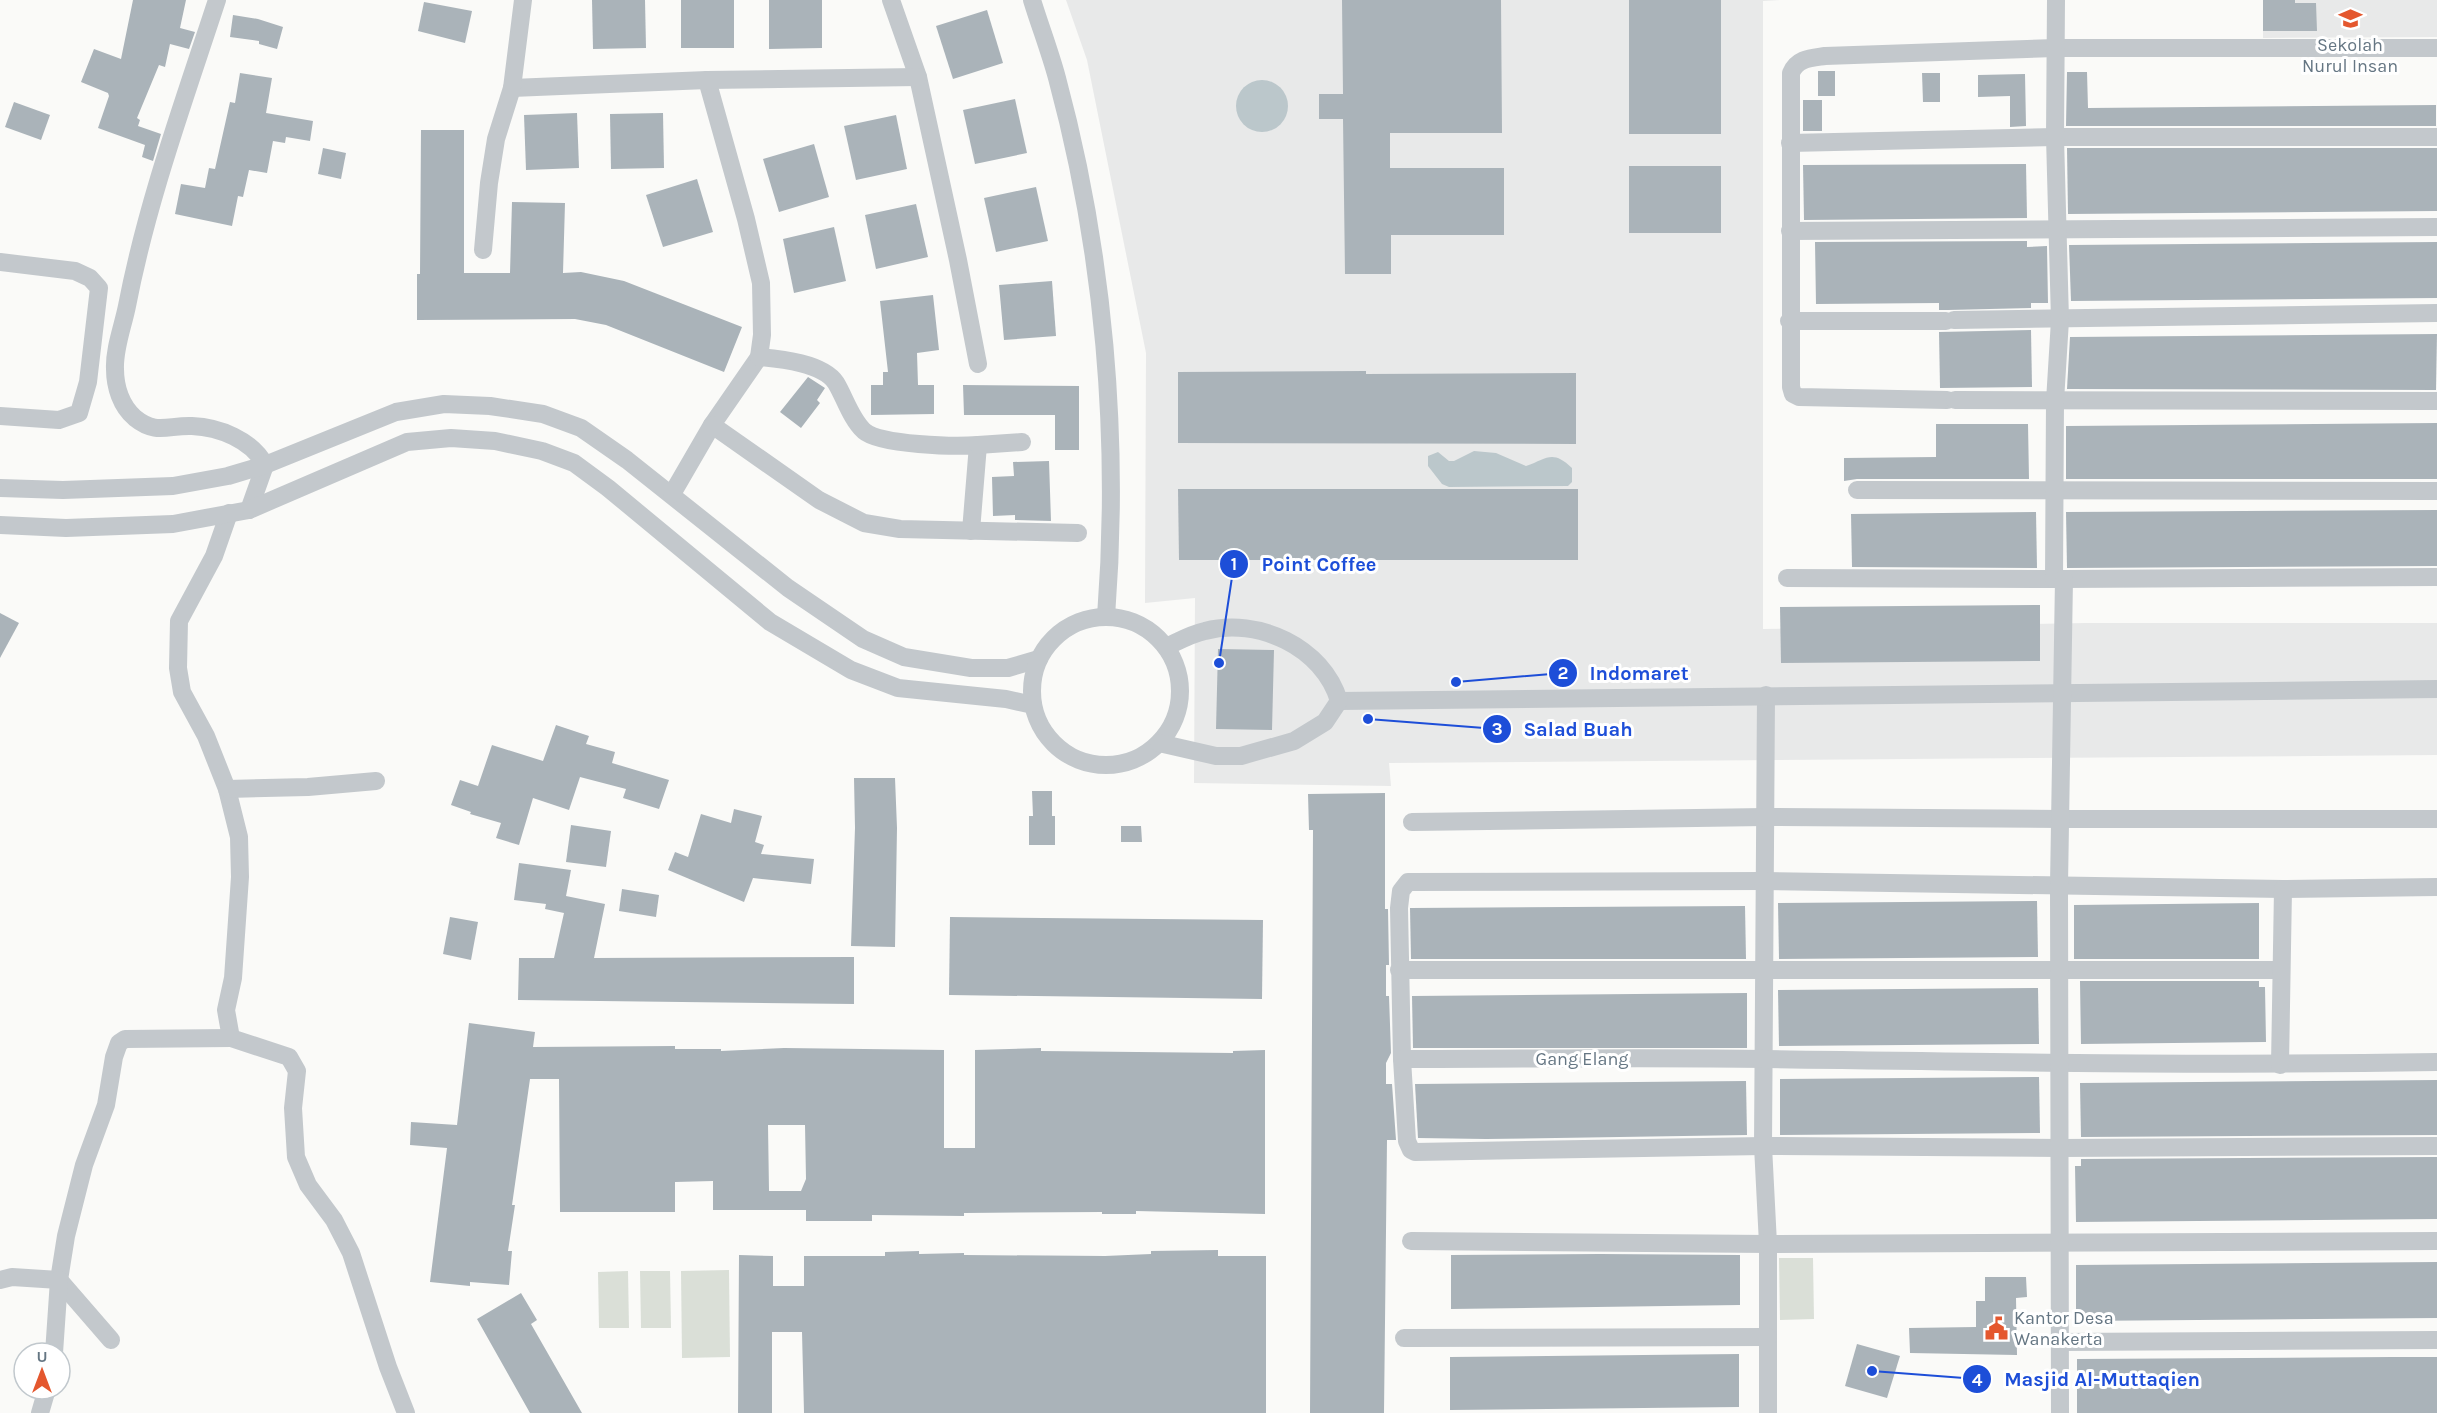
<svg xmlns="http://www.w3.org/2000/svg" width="2437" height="1413" font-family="Karla,sans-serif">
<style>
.built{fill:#e8e9e9}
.green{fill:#dadfd7}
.water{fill:#bbc7cb}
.building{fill:#aab3b9;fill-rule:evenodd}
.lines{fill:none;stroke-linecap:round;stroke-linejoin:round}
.minor{stroke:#c3c8cc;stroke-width:18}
.labels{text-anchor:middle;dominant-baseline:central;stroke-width:6;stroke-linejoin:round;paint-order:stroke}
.poi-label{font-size:18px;fill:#657683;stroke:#fff}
.street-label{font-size:18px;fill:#657683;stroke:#fff}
.leader{fill:none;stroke:#1d4ed8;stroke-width:2}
.callout-dot{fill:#1d4ed8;stroke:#fff;stroke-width:2}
.mark-label{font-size:18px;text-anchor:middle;font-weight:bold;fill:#fff}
.callout-label{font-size:20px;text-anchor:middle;font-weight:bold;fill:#1d4ed8;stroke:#fff;stroke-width:6;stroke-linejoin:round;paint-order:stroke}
</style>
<rect width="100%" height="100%" fill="#fafaf8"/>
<g class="built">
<path d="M 1066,0 L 1780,0 L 1763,1 L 1763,629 L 2086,623 L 2437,623 L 2437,755 L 1389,763 L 1391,786 L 1194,783 L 1195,598 L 1145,603 L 1146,353 L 1087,60 Z"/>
<path d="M 2263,0 L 2437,0 L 2437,37 L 2263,38 Z"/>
</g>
<g class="green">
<path d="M 1779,1258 L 1813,1258 L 1814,1319 L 1780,1320 Z"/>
<path d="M 729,1270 L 730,1357 L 682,1358 L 681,1271 Z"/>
<path d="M 628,1271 L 629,1328 L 599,1328 L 598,1272 Z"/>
<path d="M 640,1271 L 670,1271 L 671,1328 L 641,1328 Z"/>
</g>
<g class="water">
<circle cx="1262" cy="106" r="26"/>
<path d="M 1474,451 L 1496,453 L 1526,466 C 1547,459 1552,449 1572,468 L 1572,482 L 1568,486 L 1449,487 L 1442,484 L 1428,466 L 1428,456 L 1438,452 L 1449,461 L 1454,461 Z"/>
</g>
<g class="building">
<path d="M 133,0 L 186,0 L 180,28 L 195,32 L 189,49 L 170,44 L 165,67 L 159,65 L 137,118 L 140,120 L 138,126 L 161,134 L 153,161 L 142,157 L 145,145 L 98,128 L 109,96 L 108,93 L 81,82 L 94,49 L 121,59 Z"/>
<path d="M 592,0 L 645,0 L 646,48 L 593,49 Z"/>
<rect x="681" y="0" width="53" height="48"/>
<path d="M 769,0 L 822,0 L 822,48 L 769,49 Z"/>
<path d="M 1342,0 L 1501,0 L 1502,133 L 1390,133 L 1390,168 L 1504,168 L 1504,235 L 1391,235 L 1391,274 L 1345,274 L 1343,119 L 1319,119 L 1319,94 L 1343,94 Z"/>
<rect x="1629" y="0" width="92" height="134"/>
<path d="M 2263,0 L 2295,0 L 2295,3 L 2316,3 L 2317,31 L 2263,31 Z"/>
<path d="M 424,2 L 472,11 L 465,43 L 418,31 Z"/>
<path d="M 987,10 L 1003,63 L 953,79 L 936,26 Z"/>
<path d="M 233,15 L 258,19 L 283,27 L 277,49 L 259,44 L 259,41 L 230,37 Z"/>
<rect x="1818" y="71" width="17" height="25"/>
<path d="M 2067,72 L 2087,72 L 2088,108 L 2436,105 L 2436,126 L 2066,126 Z"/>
<path d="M 240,73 L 272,78 L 266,113 L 313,121 L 310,141 L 286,137 L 285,143 L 273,141 L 267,173 L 249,170 L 243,197 L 238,196 L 232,226 L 175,214 L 181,184 L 205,188 L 209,168 L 215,169 L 230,102 L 235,103 Z"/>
<path d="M 1922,73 L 1940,73 L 1940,102 L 1923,102 Z"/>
<path d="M 2025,74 L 2026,126 L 2010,127 L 2010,96 L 1978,97 L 1978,75 Z"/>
<path d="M 1015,99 L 1027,153 L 975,164 L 963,110 Z"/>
<rect x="1803" y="100" width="19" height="31"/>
<path d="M 14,102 L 50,115 L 41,140 L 5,127 Z"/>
<path d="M 577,113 L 579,168 L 526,170 L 524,115 Z"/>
<path d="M 663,113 L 664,168 L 611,169 L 610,114 Z"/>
<path d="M 896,115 L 907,169 L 856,180 L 844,126 Z"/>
<path d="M 421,130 L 464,130 L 464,273 L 510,273 L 512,202 L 565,203 L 563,273 L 581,272 L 624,281 L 742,327 L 724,372 L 606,325 L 575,319 L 417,320 L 417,274 L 420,274 Z"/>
<path d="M 814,144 L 829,197 L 779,212 L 763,159 Z"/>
<path d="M 323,148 L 346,153 L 341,179 L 318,174 Z"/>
<path d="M 2067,148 L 2437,148 L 2437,211 L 2068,214 Z"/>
<path d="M 2026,164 L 2027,218 L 1804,220 L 1803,165 Z"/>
<rect x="1629" y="166" width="92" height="67"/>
<path d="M 697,179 L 713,232 L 663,247 L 646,195 Z"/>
<path d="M 1036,187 L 1048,241 L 996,252 L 984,198 Z"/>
<path d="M 916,204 L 928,257 L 876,269 L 865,215 Z"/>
<path d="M 834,227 L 846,281 L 794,293 L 783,239 Z"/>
<path d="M 2027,241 L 2027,247 L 2047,246 L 2048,303 L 2031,303 L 2031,308 L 1948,310 L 1939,310 L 1939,303 L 1816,304 L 1815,242 Z"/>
<path d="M 2437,242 L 2437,298 L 2071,301 L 2069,245 Z"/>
<path d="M 1052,281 L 1056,336 L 1004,340 L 999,285 Z"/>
<path d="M 933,295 L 939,350 L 917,353 L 918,385 L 934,385 L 934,414 L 871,415 L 871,385 L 883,385 L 883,372 L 888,372 L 880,301 Z"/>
<path d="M 2031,330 L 2032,387 L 1940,388 L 1939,332 Z"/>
<path d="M 2437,334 L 2436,390 L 2067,389 L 2070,337 Z"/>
<path d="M 1366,371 L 1366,374 L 1576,373 L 1576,444 L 1178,443 L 1178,372 Z"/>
<path d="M 808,377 L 825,388 L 817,400 L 820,403 L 801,428 L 780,412 Z"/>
<path d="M 963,385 L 1079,386 L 1079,450 L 1055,450 L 1055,415 L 964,415 Z"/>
<path d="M 2437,423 L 2437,479 L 2066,479 L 2066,426 Z"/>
<path d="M 1936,424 L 2028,424 L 2029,479 L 1857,479 L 1844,481 L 1844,458 L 1936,457 Z"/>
<path d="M 1049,461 L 1051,521 L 1015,520 L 1015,515 L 993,516 L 992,477 L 1014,476 L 1013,462 Z"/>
<path d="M 1178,489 L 1578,489 L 1578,560 L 1179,560 Z"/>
<path d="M 2437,510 L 2437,566 L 2067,568 L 2066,512 Z"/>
<path d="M 2036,512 L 2037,568 L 1852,567 L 1851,514 Z"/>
<path d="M 2040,605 L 2040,661 L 1781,663 L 1780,607 Z"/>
<path d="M 0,613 L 19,623 L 0,658 Z"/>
<path d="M 1218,649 L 1274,650 L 1272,730 L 1216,729 Z"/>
<path d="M 556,725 L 589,736 L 586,744 L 615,752 L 612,763 L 669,780 L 659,809 L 623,798 L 626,789 L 580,777 L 569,810 L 533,798 L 519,845 L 496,838 L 501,823 L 470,814 L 471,812 L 451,805 L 460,780 L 478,786 L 492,745 L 543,761 Z"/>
<path d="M 854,778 L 895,778 L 897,828 L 895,947 L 851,946 L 855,828 Z"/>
<path d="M 1032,791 L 1052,791 L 1052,816 L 1055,816 L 1055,845 L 1029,845 L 1029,816 L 1033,816 Z"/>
<path d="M 1385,793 L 1385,909 L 1388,909 L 1389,965 L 1386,965 L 1386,996 L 1389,996 L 1391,1053 L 1386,1063 L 1386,1084 L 1392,1084 L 1396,1140 L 1387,1140 L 1384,1413 L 1310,1413 L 1313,830 L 1309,830 L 1308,794 Z"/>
<path d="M 734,809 L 762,816 L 755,842 L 764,845 L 761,854 L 814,859 L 811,884 L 753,878 L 744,902 L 668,870 L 675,852 L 688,857 L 701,814 L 731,823 Z"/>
<path d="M 571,825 L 611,831 L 606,867 L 566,862 Z"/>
<path d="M 1121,826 L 1141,826 L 1142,842 L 1121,842 Z"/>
<path d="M 519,863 L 571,870 L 566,896 L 605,904 L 594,958 L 854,957 L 854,1004 L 518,1000 L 519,958 L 554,958 L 564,913 L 545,909 L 546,904 L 514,900 Z"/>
<path d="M 622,889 L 659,895 L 656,917 L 619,911 Z"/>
<path d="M 2037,901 L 2038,957 L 1779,959 L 1778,903 Z"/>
<path d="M 2259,903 L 2259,959 L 2074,959 L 2074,905 Z"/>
<path d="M 1745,906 L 1746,959 L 1411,959 L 1410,908 Z"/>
<path d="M 450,917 L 478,922 L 471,960 L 443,954 Z"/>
<path d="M 950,917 L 1263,920 L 1262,999 L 949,995 Z"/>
<path d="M 2080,981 L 2259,981 L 2259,987 L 2265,987 L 2266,1042 L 2081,1044 Z"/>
<path d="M 2038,988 L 2039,1044 L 1779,1046 L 1778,990 Z"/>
<path d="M 1747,993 L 1747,1048 L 1413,1048 L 1412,996 Z"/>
<path d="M 469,1023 L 535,1032 L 533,1047 L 675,1046 L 675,1049 L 721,1049 L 721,1051 L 784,1048 L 944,1050 L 944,1148 L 975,1148 L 975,1050 L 1041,1048 L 1041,1051 L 1233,1053 L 1233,1051 L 1265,1050 L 1265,1214 L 1136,1211 L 1136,1214 L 1102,1214 L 1102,1212 L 964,1213 L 964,1216 L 872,1215 L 872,1221 L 806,1221 L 806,1210 L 713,1210 L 713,1181 L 675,1182 L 675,1212 L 560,1212 L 559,1079 L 530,1079 L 512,1205 L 515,1205 L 508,1251 L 512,1251 L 509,1285 L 470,1282 L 470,1286 L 430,1282 L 447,1148 L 410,1145 L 411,1122 L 457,1125 ZM 768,1125 L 805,1125 L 806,1179 L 801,1191 L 769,1191 Z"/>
<path d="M 2039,1077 L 2040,1133 L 1780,1135 L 1780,1079 Z"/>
<path d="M 2437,1080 L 2437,1135 L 2081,1137 L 2080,1083 Z"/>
<path d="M 1746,1081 L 1747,1135 L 1486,1139 L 1418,1138 L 1415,1084 Z"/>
<path d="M 2437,1157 L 2437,1219 L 2076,1222 L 2075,1166 L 2081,1166 L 2081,1159 Z"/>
<path d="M 1218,1250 L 1218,1256 L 1266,1256 L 1266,1413 L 804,1413 L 802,1332 L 772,1332 L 772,1413 L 738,1413 L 739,1255 L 773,1256 L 773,1286 L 804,1286 L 804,1256 L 885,1256 L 885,1252 L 919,1251 L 919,1254 L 964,1253 L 964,1255 L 1105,1256 L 1151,1254 L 1151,1251 Z"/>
<path d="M 1600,1254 L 1740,1255 L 1740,1305 L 1451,1309 L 1451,1255 Z"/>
<path d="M 2437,1262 L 2437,1318 L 2076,1321 L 2076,1265 Z"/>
<path d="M 1985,1277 L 2026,1277 L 2027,1297 L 2016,1298 L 2017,1355 L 1910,1353 L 1909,1328 L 1976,1327 L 1976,1301 L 1985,1301 Z"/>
<path d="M 521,1293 L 537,1320 L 531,1324 L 582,1413 L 530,1413 L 477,1319 Z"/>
<path d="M 1857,1344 L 1900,1356 L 1887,1398 L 1845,1386 Z"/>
<path d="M 1739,1354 L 1739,1407 L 1450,1410 L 1450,1357 Z"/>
<path d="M 2392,1357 L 2437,1357 L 2437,1413 L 2077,1413 L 2077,1359 Z"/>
</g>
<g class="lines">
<g class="minor">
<path d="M 217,0 C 184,101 147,202 127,306 C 123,326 114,349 115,369 C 115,387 121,406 135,418 C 156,435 168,425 192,426 C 219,427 252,440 265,465 L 249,510"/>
<path d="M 891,0 L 918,77 L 958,260 L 978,364"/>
<path d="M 1032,0 C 1040,26 1050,52 1057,78 C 1104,252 1120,437 1106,617"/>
<path d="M 707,80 L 746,219 L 761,283 L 762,335 L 759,357 L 712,425 L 819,500 L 864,523 L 900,529 L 1078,533"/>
<path d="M 512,88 L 707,80 L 918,77"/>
<path d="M 1790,143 L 2055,137 L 2437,137"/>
<path d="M 1790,231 L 2437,227"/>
<path d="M 483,250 L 489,183 L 496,139 L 512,88 L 523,0"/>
<path d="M 0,262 L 75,271 L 90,278 L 99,288 L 88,382 L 79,413 L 59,420 L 0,416"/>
<path d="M 1954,320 L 2437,313"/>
<path d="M 1789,321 L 1946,321"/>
<path d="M 759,357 C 780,359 823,363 836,383 C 845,398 851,419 864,431 C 880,445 956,447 978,445 L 971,531"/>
<path d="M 1947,400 L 1799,397 L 1793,394 L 1791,387 L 1791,73 C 1797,58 1811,58 1825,56 L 2056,48 L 2437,48"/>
<path d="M 1955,400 L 2437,401"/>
<path d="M 978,445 L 1022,442"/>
<path d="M 0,488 L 63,490 L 173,486 L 228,476 L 265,465 L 396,412 L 444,404 L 490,406 L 543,414 L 581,428 L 627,460 L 788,588 L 863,639 L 904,657 L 971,668 L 1008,668 L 1039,659"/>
<path d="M 1857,490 L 2437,491"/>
<path d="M 672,494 L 712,425"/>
<path d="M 229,513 L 214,556 L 179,621 L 178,668 L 182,692 L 206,736 L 227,789 L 239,837 L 240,877 L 233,978 L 226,1010 L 231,1038 L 289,1057 L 297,1071 L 293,1108 L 296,1157 L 308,1185 L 334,1220 L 351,1253 L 388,1367 L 406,1413"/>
<path d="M 0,525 L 66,528 L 173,524 L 249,510 L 407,442 L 451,438 L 495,441 L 542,451 L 574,463 L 608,488 L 770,622 L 851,670 L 898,688 L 1006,699 L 1033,705"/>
<path d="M 1787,578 L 2064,579 L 2437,577"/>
<path d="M 2054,579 L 2055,401 L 2060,320 L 2055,137 L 2056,0"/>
<circle cx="1106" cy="691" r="74"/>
<path d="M 1766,695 L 1763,1146 L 1768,1244 L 1768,1413"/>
<path d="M 1339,701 L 2437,689"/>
<path d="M 1159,743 L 1216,756 L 1241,756 L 1294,741 L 1325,722 L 1339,701 C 1323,647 1258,617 1205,631 C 1191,634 1179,641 1166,647"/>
<path d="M 227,789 L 308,787 L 376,781"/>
<path d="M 1412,822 L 1765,817 L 2061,819 L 2437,819"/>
<path d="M 2437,887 L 2283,889 L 1765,881 L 1408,882 L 1401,891 L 1399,908 L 1402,1059 L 1407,1141 L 1411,1150 L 1415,1152 L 1763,1146 L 2060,1148 L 2437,1146"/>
<path d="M 1399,970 L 2281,970"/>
<path d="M 1402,1059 C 1523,1059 1644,1057 1766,1059 C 1990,1062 2213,1066 2437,1062"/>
<path d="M 2280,1065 L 2283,889"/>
<path d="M 1411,1241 L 1768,1244 L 2437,1241"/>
<path d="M 0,1280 L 12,1277 L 59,1280 L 66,1236 L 84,1165 L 106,1105 L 114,1057 L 119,1043 L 125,1039 L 231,1038"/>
<path d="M 59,1280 L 111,1340"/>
<path d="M 1404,1338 L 1768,1337"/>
<path d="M 2060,1342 L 2437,1340"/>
<path d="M 54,1353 L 59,1280"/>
<path d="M 40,1413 L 47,1389"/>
<path d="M 2060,1413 L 2059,885 L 2064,579"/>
</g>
</g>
<defs>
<symbol id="school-bare" viewBox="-9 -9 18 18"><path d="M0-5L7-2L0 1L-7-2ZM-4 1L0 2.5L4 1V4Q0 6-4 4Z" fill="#e4572e" stroke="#fff" stroke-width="2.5" paint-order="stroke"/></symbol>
<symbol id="civic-bare" viewBox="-9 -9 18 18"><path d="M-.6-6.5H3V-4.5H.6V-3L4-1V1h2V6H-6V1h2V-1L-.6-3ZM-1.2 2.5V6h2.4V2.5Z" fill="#e4572e" stroke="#fff" stroke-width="2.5" paint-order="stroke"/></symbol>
</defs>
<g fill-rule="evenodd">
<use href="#school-bare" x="2334" y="2" width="33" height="33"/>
<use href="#civic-bare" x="1980" y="1312" width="33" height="33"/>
</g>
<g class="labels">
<g class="poi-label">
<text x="2350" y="45">Sekolah<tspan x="2350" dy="21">Nurul Insan</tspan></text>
<text x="2014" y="1318" text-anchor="start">Kantor Desa<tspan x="2014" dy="21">Wanakerta</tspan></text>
</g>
<g class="street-label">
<text x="1582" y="1059">Gang Elang</text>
</g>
</g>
<path class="leader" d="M1219 663L1234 564M1456 682L1563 673M1368 719L1497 729M1872 1371L1977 1379"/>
<g class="callout-dot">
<circle cx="1219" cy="663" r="6"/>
<circle cx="1456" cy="682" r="6"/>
<circle cx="1368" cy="719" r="6"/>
<circle cx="1872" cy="1371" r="6"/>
<circle cx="1234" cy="564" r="15"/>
<circle cx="1563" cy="673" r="15"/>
<circle cx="1497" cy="729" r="15"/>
<circle cx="1977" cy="1379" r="15"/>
</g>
<g class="mark-label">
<text x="1234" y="570">1</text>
<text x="1563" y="679">2</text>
<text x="1497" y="735">3</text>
<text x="1977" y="1386">4</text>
</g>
<g class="callout-label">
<text x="1319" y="571">Point Coffee</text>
<text x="1639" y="680">Indomaret</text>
<text x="1578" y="736">Salad Buah</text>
<text x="2102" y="1386">Masjid Al-Muttaqien</text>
</g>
<g transform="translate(42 1371)"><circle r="28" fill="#ffffff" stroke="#c1c8cd" stroke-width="1.5"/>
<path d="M0-4.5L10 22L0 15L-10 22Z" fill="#e4572e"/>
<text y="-9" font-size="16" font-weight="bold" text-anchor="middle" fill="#657683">U</text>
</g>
</svg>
